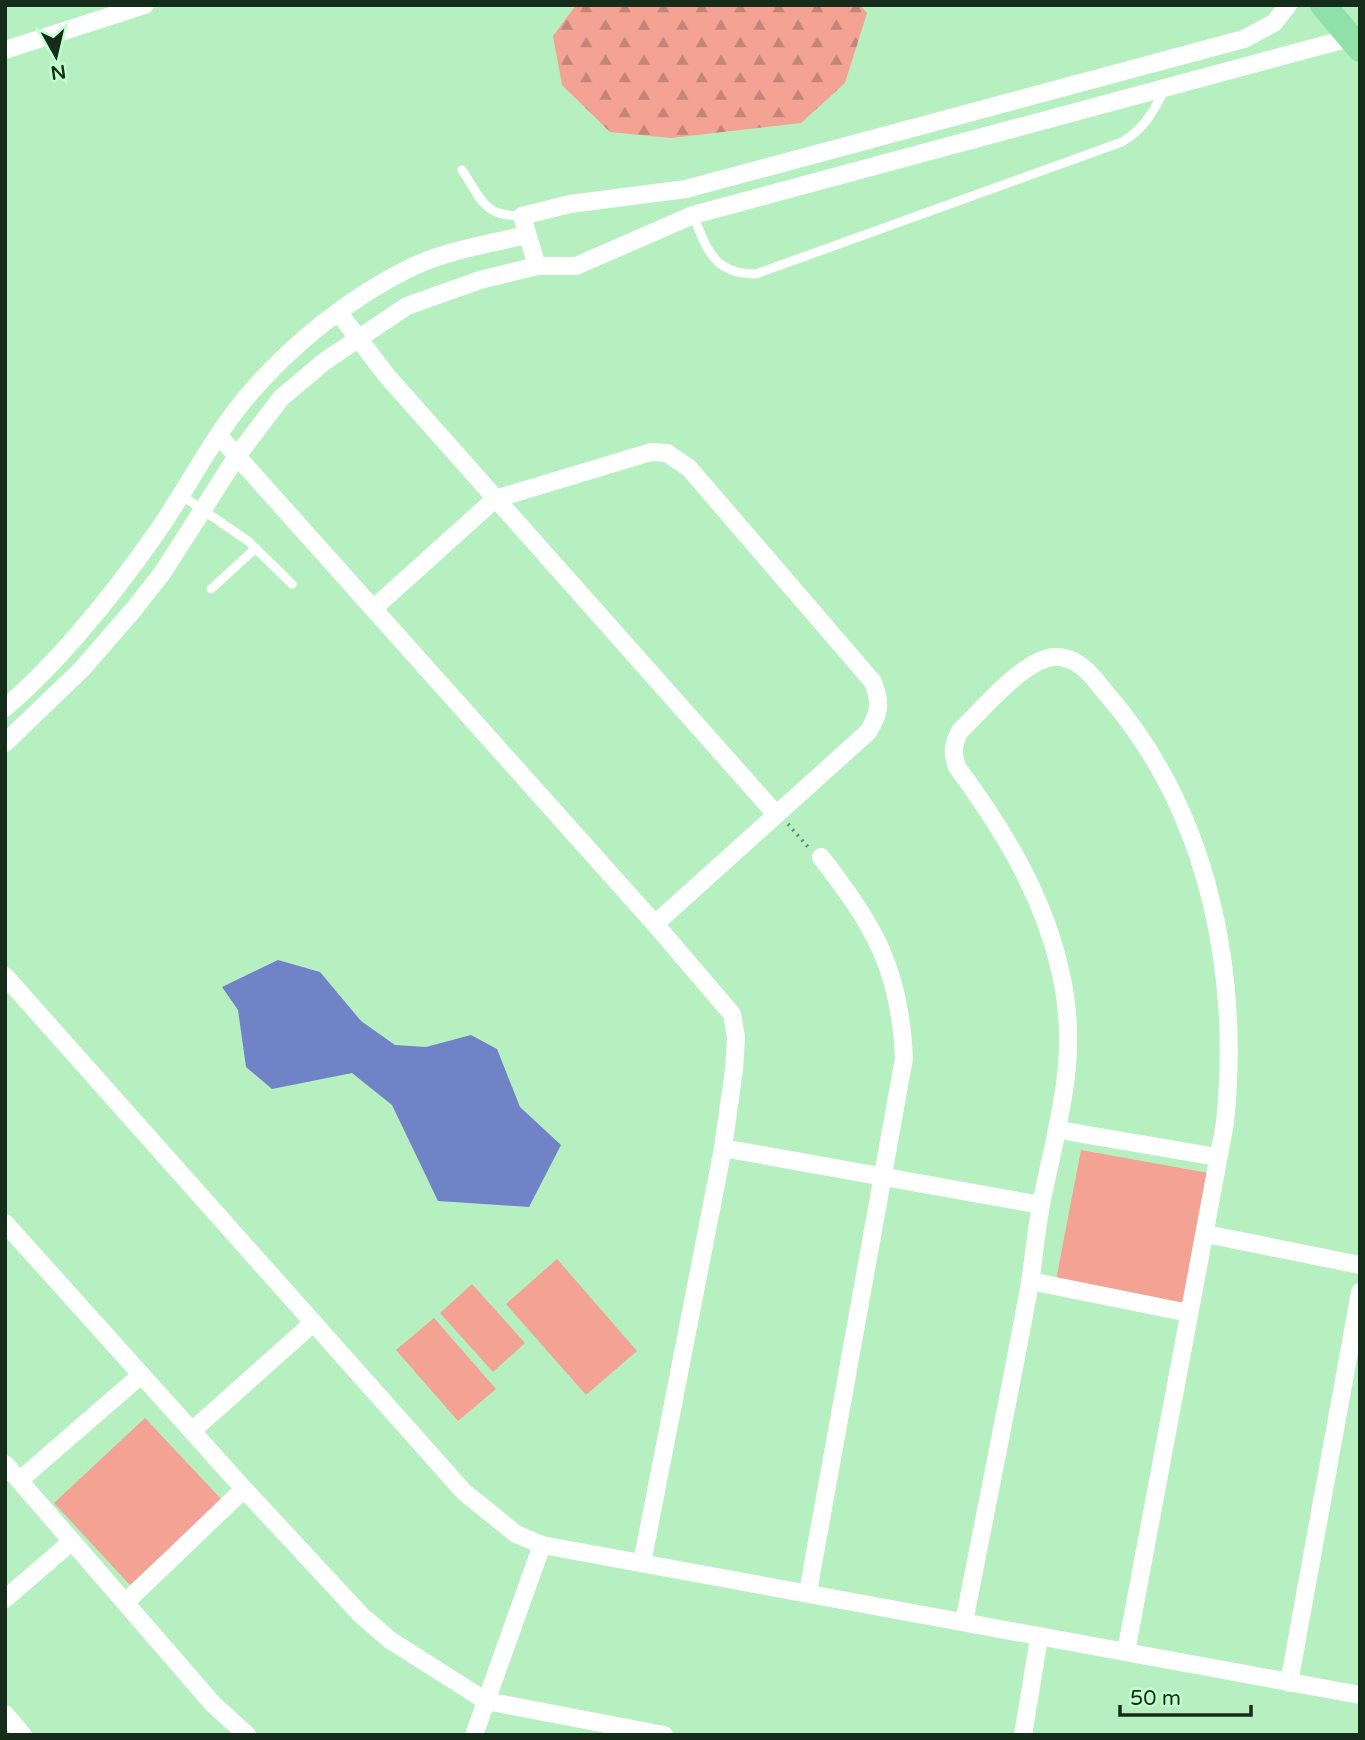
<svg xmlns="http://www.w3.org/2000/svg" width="1365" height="1740" font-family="'Varela Round',sans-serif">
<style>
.green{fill:#f3a294}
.forest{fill:url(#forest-firs)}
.water{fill:#6f83c6}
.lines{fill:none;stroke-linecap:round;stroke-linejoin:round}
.path{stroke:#648b6c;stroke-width:3.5;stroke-dasharray:2 5;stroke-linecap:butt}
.service{stroke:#fff;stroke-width:9}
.minor{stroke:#fff;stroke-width:18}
.primary{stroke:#8fe1a9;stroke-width:26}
</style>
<defs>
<pattern id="forest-firs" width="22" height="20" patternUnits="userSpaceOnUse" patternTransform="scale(1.75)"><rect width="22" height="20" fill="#f3a294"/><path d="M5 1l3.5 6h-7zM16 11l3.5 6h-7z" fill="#c48478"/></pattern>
</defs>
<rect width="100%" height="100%" fill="#b6f0c1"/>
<g class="green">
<path d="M 1081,1150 L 1214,1174 L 1191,1306 L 1056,1280 Z"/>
<path d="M 557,1259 L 637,1351 L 586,1395 L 506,1304 Z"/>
<path d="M 472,1284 L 525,1343 L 493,1372 L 440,1313 Z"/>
<path d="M 434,1318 L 496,1389 L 458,1421 L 396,1350 Z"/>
<path d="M 145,1418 L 222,1500 L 130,1585 L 54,1503 Z"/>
</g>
<path class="forest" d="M 576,5 L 860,5 L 867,13 L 845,83 L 801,123 L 671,138 L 610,132 L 562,85 L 553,36 Z"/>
<path class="water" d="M 278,960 L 320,972 L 361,1021 L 395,1045 L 426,1047 L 471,1035 L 497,1049 L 520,1107 L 561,1145 L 529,1207 L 438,1201 L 392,1105 L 352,1073 L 272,1089 L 246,1067 L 238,1010 L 222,987 Z"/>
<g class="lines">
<path class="path" d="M 788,824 L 808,847"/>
<g class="service">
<path d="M 462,170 C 482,200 483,216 522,216"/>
<path d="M 693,215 C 707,249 713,274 756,274 L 1122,142 C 1145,128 1153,112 1165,89"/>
<path d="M 181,495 L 248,541 L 292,584"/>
<path d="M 211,589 L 256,548"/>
</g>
<g class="minor">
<path d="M 5,50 L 145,5"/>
<path d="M 537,266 L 522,216 L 570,204 L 686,189 L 1244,39 L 1274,23 L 1288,5"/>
<path d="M 339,313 L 387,376 L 775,813"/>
<path d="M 219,436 L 655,924 L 732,1014 L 736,1037 L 734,1070 L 723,1148 L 642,1563"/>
<path d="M 374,608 L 495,499 L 651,452 L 667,453 L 689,468 L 873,682 C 881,703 880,713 868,732 L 655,924"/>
<path d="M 5,708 C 61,660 115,592 157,532 C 187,489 211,440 245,399 C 289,346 351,296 414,266 C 449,250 489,244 526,235"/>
<path d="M 5,743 L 82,669 L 134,609 L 163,572 L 237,456 L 281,398 L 325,361 L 407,306 L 480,280 L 537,266 L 576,266 L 693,215 L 1350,38"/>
<path d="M 5,976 L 464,1492 L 516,1534 L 542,1545 L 1360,1695"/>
<path d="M 1059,1130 L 1217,1157"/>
<path d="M 723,1148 L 1041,1205"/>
<path d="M 5,1223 L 244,1489 L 361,1615 L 390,1640 L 486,1701 L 664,1735"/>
<path d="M 1206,1234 L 1360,1265"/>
<path d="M 1030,1281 L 1189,1313"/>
<path d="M 193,1430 L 313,1323"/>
<path d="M 5,1464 L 213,1704 L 247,1735"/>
<path d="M 20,1480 L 141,1375"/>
<path d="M 808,1592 L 904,1058 C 900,968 874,926 821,857"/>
<path d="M 5,1599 L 70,1543"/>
<path d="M 126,1602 L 244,1489"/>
<path d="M 964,1622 C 986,1509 1009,1397 1030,1283 C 1034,1257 1036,1231 1041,1205 C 1057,1124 1080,1058 1061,974 C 1044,896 1004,831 957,767 C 952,753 953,744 960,731 C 982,710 1024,659 1054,657 C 1081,655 1096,682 1111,699 C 1210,816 1240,975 1225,1123 L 1126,1652"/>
<path d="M 1289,1683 L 1360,1292"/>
<path d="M 5,1714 L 23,1735"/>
<path d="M 474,1735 L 542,1545"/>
<path d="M 1023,1735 L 1039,1638"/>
</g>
<path class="primary" d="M 1323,5 L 1360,49"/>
</g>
<rect width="1365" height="1740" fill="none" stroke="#162c1b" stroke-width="14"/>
<g transform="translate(56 56) rotate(172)" stroke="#c3fece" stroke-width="5" paint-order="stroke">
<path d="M0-5L12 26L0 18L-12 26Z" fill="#162c1b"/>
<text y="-10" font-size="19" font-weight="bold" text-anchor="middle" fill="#162c1b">N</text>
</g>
<path d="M1120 1705v10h131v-10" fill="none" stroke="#162c1b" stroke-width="3.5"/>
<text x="1130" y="1705" font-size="21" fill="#162c1b" stroke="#c3fece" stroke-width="5" paint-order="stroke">50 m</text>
</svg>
